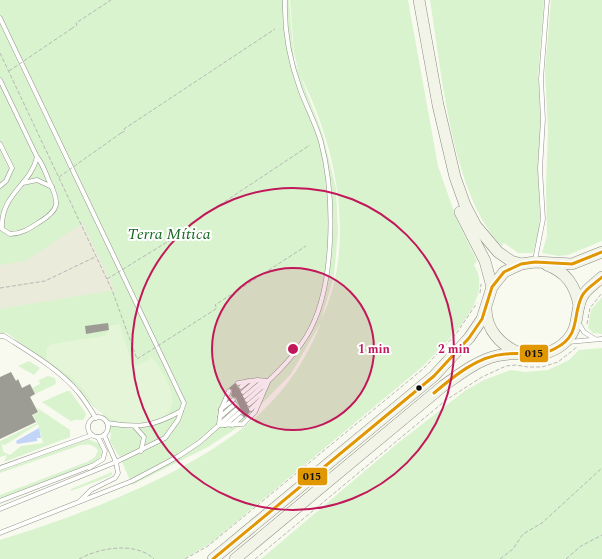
<svg xmlns="http://www.w3.org/2000/svg" width="602" height="559" font-family="Spectral,serif">
<style>
.green{fill:#d8f3cd;fill-rule:evenodd}
.pitch{fill:#e4f6d7}
.plaza{fill:#eaebda}
.water{fill:#c2d4f8}
.building{fill:#9c9c95}
.lines{fill:none;stroke-linecap:round;stroke-linejoin:round}
.service-casing{stroke:#93938e;stroke-width:5}
.secondary-casing{stroke:#898a85;stroke-width:12}
.path{stroke:#b7b7b5;stroke-width:1;stroke-dasharray:4 2;stroke-linecap:butt}
.service{stroke:#fefefd;stroke-width:4}
.secondary{stroke:#f2f4e8;stroke-width:11}
.path-bridge{stroke:#b7b7b5;stroke-width:1;stroke-dasharray:4 2;stroke-linecap:butt}
.bus-1-casing{stroke:#fff;stroke-width:6}
.bus-1{stroke:#e09701;stroke-width:3}
.ring{fill:none;stroke:#c2185b;stroke-width:2}
.bus-dot{fill:#0c0c0c;stroke:#fff;stroke-width:1.5}
.labels{text-anchor:middle;dominant-baseline:central;stroke-width:4;stroke-linejoin:round;paint-order:stroke}
.park-label{font-size:16px;font-style:italic;fill:#176920;stroke:#fff}
.centre{fill:#c2185b;stroke:#fff;stroke-width:2}
.ring-label{font-size:12px;text-anchor:middle;font-weight:bold;fill:#c2185b;stroke:#fff;stroke-width:4;stroke-linejoin:round;paint-order:stroke}
.line-badge{stroke:#fff;stroke-width:1.5}
.pale-badge-label{font-size:11px;text-anchor:middle;font-weight:bold;fill:#111}
</style>
<rect width="100%" height="100%" fill="#f9faef"/>
<g class="green">
<path d="M 0,0 L 289,0 L 294,60 L 299,73 L 294,53 L 290,0 L 408,0 L 438,166 L 457,220 L 477,261 L 474,265 C 496,299 445,343 423,366 L 224,532 L 211,543 L 184,559 L 0,559 L 0,540 C 81,515 185,476 250,422 C 282,396 307,360 321,322 L 291,374 L 240,426 L 208,447 L 132,485 L 119,455 L 118,455 L 110,441 L 111,434 L 102,413 L 93,406 L 75,384 L 7,333 L 0,333 ZM 300,75 C 337,146 357,245 321,320 L 334,276 L 338,232 L 336,188 L 322,132 Z"/>
<path d="M 430,0 L 544,0 L 538,76 L 541,123 L 538,167 L 540,215 L 539,230 L 533,253 L 518,253 L 504,243 L 502,246 C 452,197 441,68 430,0 Z"/>
<path d="M 551,0 L 602,0 L 602,241 L 568,255 L 559,256 L 542,253 L 547,236 L 546,186 L 548,131 L 545,71 Z"/>
<path d="M 602,297 L 602,334 L 593,333 L 588,328 L 591,310 Z"/>
<path d="M 602,348 L 602,559 L 261,559 L 398,443 L 466,390 L 484,380 L 511,370 L 525,372 L 548,370 L 569,360 L 579,350 Z"/>
<path d="M 29,361 L 40,368 L 34,375 L 18,366 Z"/>
<path d="M 48,376 L 55,378 L 56,384 L 35,394 L 32,388 L 40,384 L 39,380 Z"/>
<path d="M 67,391 L 70,391 L 85,412 L 86,415 L 83,420 L 73,420 L 72,422 L 42,402 Z"/>
<path d="M 36,407 L 70,430 L 70,437 L 4,462 L 7,455 L 0,457 L 0,441 L 37,423 L 33,415 L 39,412 ZM 38,424 L 43,443 L 21,446 L 10,455 L 3,452 L 2,444 L 5,445 Z"/>
<path d="M 88,439 L 100,444 L 102,454 L 97,461 L 0,499 L 0,495 L 87,462 L 95,457 L 98,450 C 92,444 88,444 81,445 L 0,473 L 0,471 Z"/>
<path d="M 112,472 L 112,475 L 108,477 L 71,491 L 71,489 Z"/>
</g>
<path class="pitch" d="M 120,324 L 133,367 L 150,359 L 149,356 C 157,361 160,369 165,377 C 169,385 174,395 172,404 C 168,426 130,426 114,420 C 93,411 90,395 75,381 C 66,372 55,367 46,359 L 47,347 L 52,344 L 103,336 L 107,334 L 109,326 Z"/>
<path class="plaza" d="M 83,223 L 115,290 L 0,309 L 0,265 L 25,261 Z"/>
<path class="water" d="M 39,428 L 41,438 L 37,438 L 37,441 L 17,444 L 16,441 Z"/>
<g class="building">
<path d="M 108,323 L 109,330 L 86,334 L 85,326 Z"/>
<path d="M 11,372 L 16,381 L 18,379 L 22,388 L 30,384 L 35,394 L 30,397 L 38,412 L 32,415 L 36,422 L 0,439 L 0,377 Z"/>
<path d="M 235,383 L 240,390 L 250,412 L 244,418 L 236,398 L 231,396 L 232,390 L 229,388 Z"/>
</g>
<g class="lines">
<defs>
<g id="service">
<path d="M 0,18 L 184,403 L 178,420 L 165,438 L 116,462 L 0,509"/>
<path d="M 0,80 L 37,157 C 43,164 45,172 49,181 C 60,203 60,210 38,223 C 29,229 21,234 10,234 L 2,229 C 0,194 31,185 37,157"/>
<path d="M 0,144 L 12,168 L 6,181 L 0,186"/>
<path d="M 23,183 L 37,180 L 52,187"/>
<path d="M 535,260 L 543,219 L 540,169 L 543,119 L 541,79 L 547,0"/>
<path d="M 578,322 L 584,332 L 595,339"/>
<path d="M 0,336 L 4,336 C 29,352 59,369 78,392 C 85,400 90,409 96,418"/>
<path d="M 568,342 L 602,339"/>
<path d="M 238,383 L 257,380 L 268,381"/>
<path d="M 241,387 L 248,381"/>
<path d="M 243,392 L 256,381"/>
<path d="M 245,396 L 263,381"/>
<path d="M 247,400 C 269,381 290,362 306,337 C 336,289 335,195 321,142 C 316,124 306,106 300,89 C 289,59 284,31 285,0"/>
<path d="M 249,404 L 263,392"/>
<path d="M 221,409 L 233,400"/>
<path d="M 251,409 L 259,401"/>
<path d="M 220,417 L 235,404"/>
<circle cx="98" cy="427" r="10"/>
<path d="M 107,423 C 139,428 152,427 181,411"/>
<path d="M 219,424 L 221,410 L 229,391"/>
<path d="M 219,425 L 243,424 L 255,412 L 268,382"/>
<path d="M 225,425 L 239,413"/>
<path d="M 232,425 L 241,417"/>
<path d="M 135,427 L 144,437 L 141,451"/>
<path d="M 0,468 L 92,435"/>
<path d="M 89,468 L 103,459 L 105,451 L 98,437"/>
<path d="M 0,501 L 91,466"/>
<path d="M 80,501 L 91,490 L 115,478 L 118,473 L 116,462 L 104,435"/>
<path d="M 0,533 L 132,481 L 179,456 L 200,442 L 237,409"/>
</g>
<g id="secondary">
<path d="M 419,0 L 438,105 L 455,177 L 465,205 L 476,226 L 498,252 L 511,261 L 521,264 L 535,262 L 572,264 L 602,252"/>
<path d="M 460,212 L 485,261 L 492,287"/>
<path d="M 547,265 C 566,272 575,285 579,305"/>
<path d="M 486,309 C 486,330 501,345 519,353"/>
<path d="M 213,559 L 434,376 L 469,338 L 482,319 L 492,287 L 504,272 L 521,264"/>
<path d="M 235,559 L 443,386 C 459,375 476,361 496,356 C 520,349 542,362 563,344 C 581,329 574,313 582,297 C 586,289 596,283 602,277"/>
</g>
</defs>
<use href="#service" class="service-casing"/>
<use href="#secondary" class="secondary-casing"/>
<g class="path">
<path d="M 71,29 L 77,25 L 76,23 L 111,0"/>
<path d="M 0,53 L 112,290 L 137,359"/>
<path d="M 121,133 L 125,131 L 124,129 L 275,29"/>
<path d="M 172,239 L 177,235 L 176,234 L 310,145"/>
<path d="M 0,288 L 45,281 L 95,257"/>
<path d="M 480,293 L 481,284"/>
<path d="M 208,314 L 217,308 L 215,305 L 306,246"/>
<path d="M 587,324 L 590,308 L 602,293"/>
<path d="M 79,559 C 99,548 135,541 154,559"/>
<path d="M 185,559 L 208,546 L 423,369 L 456,334 L 477,303"/>
<path d="M 255,559 L 446,400 L 482,377 L 506,366 L 516,365 L 528,367 L 542,367 L 558,362 L 577,347"/>
<path d="M 500,559 L 513,549 L 523,534 L 542,523 L 602,468"/>
<path d="M 566,559 L 581,546 L 602,535"/>
</g>
<use href="#service" class="service"/>
<use href="#secondary" class="secondary"/>
<g class="path-bridge">
<path d="M 9,71 L 71,29"/>
<path d="M 59,177 L 121,133"/>
<path d="M 107,279 L 172,239"/>
<path d="M 137,359 L 208,314"/>
</g>
<defs>
<g id="bus-1">
<path d="M 434,393 C 454,376 478,356 505,354 C 522,352 541,357 556,348 C 581,335 572,316 582,296 C 586,288 596,283 602,277"/>
<path d="M 213,559 L 434,376 L 469,338 L 482,319 L 492,287 L 504,272 L 521,264 L 535,262 L 572,264 L 602,252"/>
</g>
</defs>
<use href="#bus-1" class="bus-1-casing"/>
<use href="#bus-1" class="bus-1"/>
</g>
<circle cx="293" cy="349" r="81" fill="#c2185b" fill-opacity=".12"/>
<g class="ring">
<circle cx="293" cy="349" r="81"/>
<circle cx="293" cy="349" r="161"/>
</g>
<circle class="bus-dot" cx="419" cy="388" r="3.5"/>
<g class="labels">
<g class="park-label">
<text x="169" y="234">Terra Mítica</text>
</g>
</g>
<circle cx="293" cy="349" r="6" class="centre"/>
<g class="ring-label">
<text x="374" y="353">1 min</text>
<text x="454" y="353">2 min</text>
</g>
<g class="line-badge">
<rect x="519" y="344" width="30" height="19" rx="4" fill="#e09701"/>
<rect x="297" y="467" width="31" height="19" rx="4" fill="#e09701"/>
</g>
<g class="pale-badge-label">
<text x="534" y="357">015</text>
<text x="312" y="480">015</text>
</g>
</svg>
